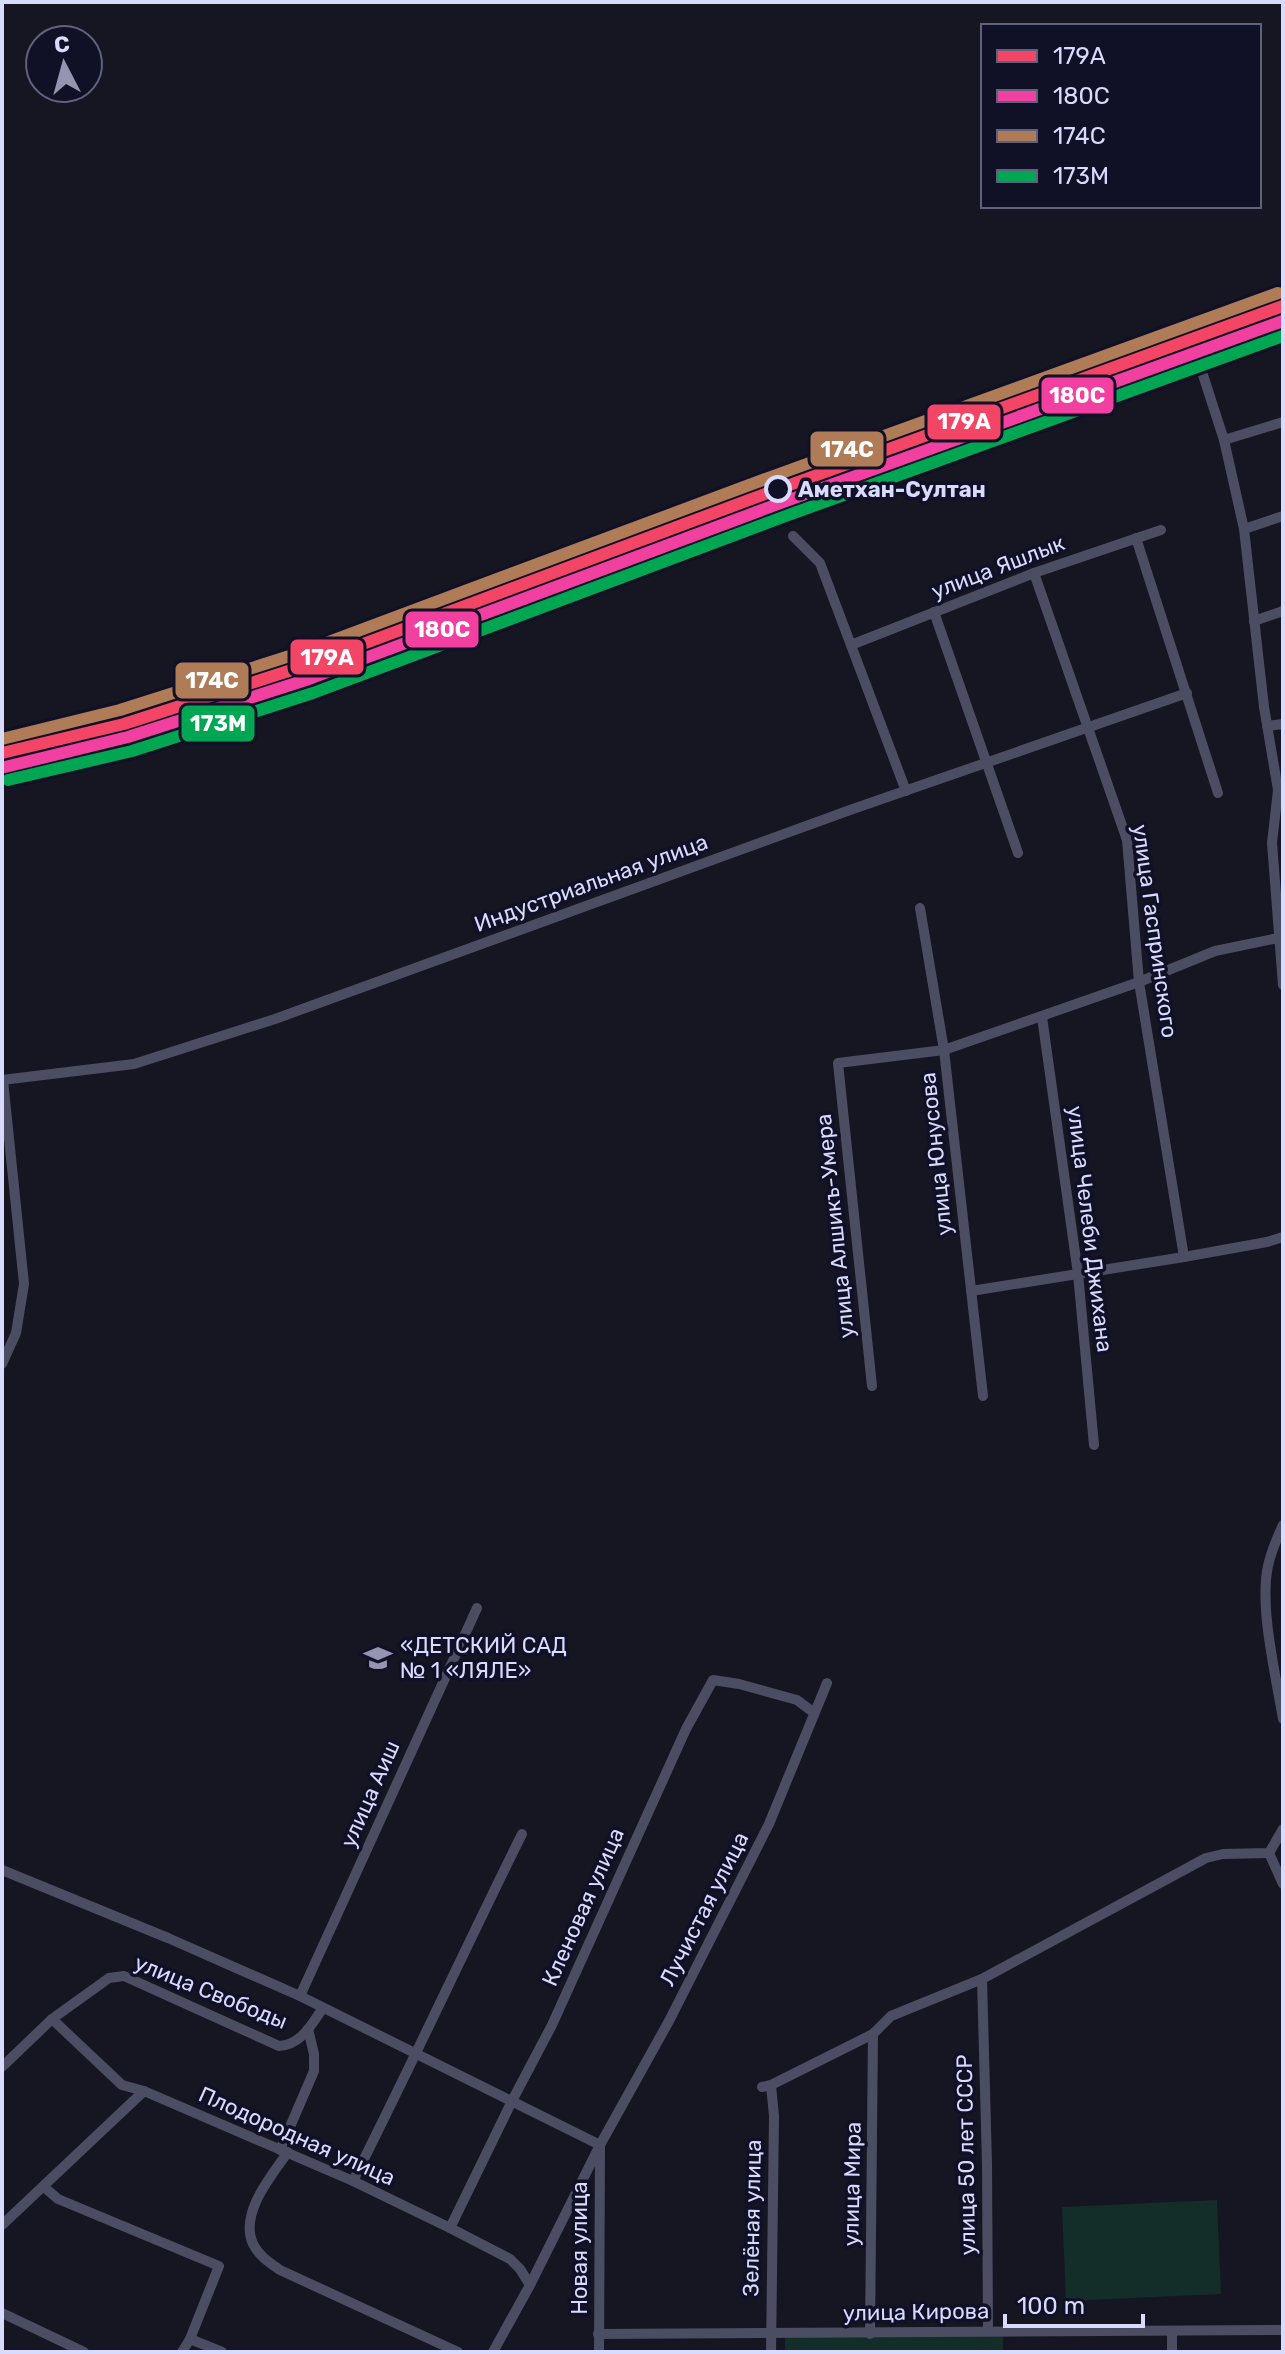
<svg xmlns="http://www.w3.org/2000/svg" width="1285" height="2354" font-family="Rubik,sans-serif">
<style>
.green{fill:#132d29}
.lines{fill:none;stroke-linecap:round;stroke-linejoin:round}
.street{stroke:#4b4e63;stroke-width:10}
.rail-1-casing{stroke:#101127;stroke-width:18}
.rail-2-casing{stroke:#101127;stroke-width:18}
.rail-3-casing{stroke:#101127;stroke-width:18}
.rail-4-casing{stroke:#101127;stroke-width:18}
.rail-1{stroke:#f34667;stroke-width:12}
.rail-2{stroke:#f240a1;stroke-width:12}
.rail-3{stroke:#b07c57;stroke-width:12}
.rail-4{stroke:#00a651;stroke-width:12}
.stop-dot{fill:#101127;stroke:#d8dafe;stroke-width:4}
.labels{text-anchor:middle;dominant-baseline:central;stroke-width:7;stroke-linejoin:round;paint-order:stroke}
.stop-label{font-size:22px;font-weight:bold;fill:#d8dafe;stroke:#101127;text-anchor:start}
.street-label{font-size:22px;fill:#d8dafe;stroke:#101127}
.poi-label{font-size:22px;fill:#d8dafe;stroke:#101127;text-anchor:start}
.line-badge{stroke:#101127;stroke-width:3}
.badge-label{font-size:22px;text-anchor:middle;font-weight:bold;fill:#fff}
</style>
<rect width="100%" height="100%" fill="#151622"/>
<g class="green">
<path d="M 1217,2200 L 1221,2294 L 1066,2301 L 1062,2207 Z"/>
<path d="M 1003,2334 L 1003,2352 L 785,2352 L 785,2336 Z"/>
</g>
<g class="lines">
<g class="street">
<path d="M 1203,375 L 1224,440 L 1244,529 L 1264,707 L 1278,790 L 1272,843 L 1283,985"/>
<path d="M 1224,440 L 1283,422"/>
<path d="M 1244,529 L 1283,516"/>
<path d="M 793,536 L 820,563 L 906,791"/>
<path d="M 1136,538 L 1218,793"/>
<path d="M 1034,573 L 1127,840 L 1139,982 L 1184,1257"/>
<path d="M 934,612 L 1018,853"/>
<path d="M 1254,621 L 1283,611"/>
<path d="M 851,645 L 1034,573 L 1161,530"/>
<path d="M 1267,726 L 1283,724"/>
<path d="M 920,908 L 944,1050 L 983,1396"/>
<path d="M 1042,1017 L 1078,1274 L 1094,1445"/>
<path d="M 2,1080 L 134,1064 L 275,1019 L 850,810 L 1187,693"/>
<path d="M 971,1291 L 1184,1257 L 1267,1242 L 1283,1237"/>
<path d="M 2,1364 L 16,1333 L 24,1284 L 3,1080"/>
<path d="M 872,1386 L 838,1063 L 944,1050 L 1139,982 L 1215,951 L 1283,937"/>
<path d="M 1283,1525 C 1277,1538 1271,1551 1268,1566 C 1259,1607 1276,1676 1283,1719"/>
<path d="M 1269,1853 L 1283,1884"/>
<path d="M 2,1870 L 168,1938 L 300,1996 L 600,2145"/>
<path d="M 982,1979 L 987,2164 L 988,2331"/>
<path d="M 300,1996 L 477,1608"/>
<path d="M 52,2019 L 122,2085 L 144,2091 L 353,2181 L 450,2228 L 510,2259 L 520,2269 L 530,2285"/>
<path d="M 2,2067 L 52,2019 L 109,1978 L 124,1976 L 279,2046 C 301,2045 311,2025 323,2008"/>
<path d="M 762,2087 L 771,2085 L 873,2034 L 891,2016 L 982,1979 L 1206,1858 L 1223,1854 L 1269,1853 L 1283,1829"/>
<path d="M 280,2150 L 314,2071 L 314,2054 L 308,2029"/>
<path d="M 288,2152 C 272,2175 239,2213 253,2244 C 259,2256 270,2263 280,2270 L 458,2352"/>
<path d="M 353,2181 C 411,2066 465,1949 522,1834"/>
<path d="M 44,2187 L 58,2199 L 219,2266 L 190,2339 L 182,2352"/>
<path d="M 2,2225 L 144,2091"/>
<path d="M 450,2228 L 512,2101 L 552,2025 L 686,1729 L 713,1680 L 739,1684 L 797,1700 L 813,1712"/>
<path d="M 2,2313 L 84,2352"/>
<path d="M 1172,2332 L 1172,2352"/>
<path d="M 598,2334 L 1283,2330"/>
<path d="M 870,2334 L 873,2034"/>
<path d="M 190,2339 L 222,2352"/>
<path d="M 493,2352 L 530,2285 L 600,2145 L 669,2021 L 769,1824 L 827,1683"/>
<path d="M 599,2352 L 600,2147"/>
<path d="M 771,2352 L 774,2116 L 771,2085"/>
</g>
<defs>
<path id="rail-1" d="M 2,753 L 124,724 L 304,666 L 773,491 L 1283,306"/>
<path id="rail-2" d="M 5,767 L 128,737 L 309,679 L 778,504 L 1283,321"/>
<path id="rail-3" d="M 2,739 L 120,710 L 299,653 L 768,478 L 1278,293"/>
<path id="rail-4" d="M 8,780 L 132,751 L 313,693 L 783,517 L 1283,336"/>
</defs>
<use href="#rail-1" class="rail-1-casing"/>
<use href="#rail-2" class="rail-2-casing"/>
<use href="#rail-3" class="rail-3-casing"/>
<use href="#rail-4" class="rail-4-casing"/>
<use href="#rail-1" class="rail-1"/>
<use href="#rail-2" class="rail-2"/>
<use href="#rail-3" class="rail-3"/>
<use href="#rail-4" class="rail-4"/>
</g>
<defs>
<symbol id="school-bare" viewBox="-9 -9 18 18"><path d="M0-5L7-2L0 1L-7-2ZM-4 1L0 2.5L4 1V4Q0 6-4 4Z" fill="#9495b1" stroke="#101127" stroke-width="2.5" paint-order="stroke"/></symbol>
</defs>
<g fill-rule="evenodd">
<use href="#school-bare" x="358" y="1638" width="40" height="40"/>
</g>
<circle class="stop-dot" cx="778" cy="489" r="12"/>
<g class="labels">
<g class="stop-label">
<text x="798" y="489">Аметхан-Султан</text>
</g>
<g class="street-label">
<text transform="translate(998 567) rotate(-21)">улица Яшлык</text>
<text transform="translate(591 883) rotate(-20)">Индустриальная улица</text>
<text transform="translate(1155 931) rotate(82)">улица Гаспринского</text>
<text transform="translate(936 1154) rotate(-96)">улица Юнусова</text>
<text transform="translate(835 1226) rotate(-96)">улица Алшикъ-Умера</text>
<text transform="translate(1090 1229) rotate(83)">улица Челеби Джихана</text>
<text transform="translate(370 1794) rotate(-66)">улица Аиш</text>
<text transform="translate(583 1907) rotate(-66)">Кленовая улица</text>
<text transform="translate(704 1909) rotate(-63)">Лучистая улица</text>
<text transform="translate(211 1992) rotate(22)">улица Свободы</text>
<text transform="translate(297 2136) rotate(24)">Плодородная улица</text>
<text transform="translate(966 2155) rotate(-91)">улица 50 лет СССР</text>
<text transform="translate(852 2184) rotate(-89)">улица Мира</text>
<text transform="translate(752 2218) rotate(-89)">Зелёная улица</text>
<text transform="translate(579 2248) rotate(-90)">Новая улица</text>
<text transform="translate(916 2312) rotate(-1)">улица Кирова</text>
</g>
<g class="poi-label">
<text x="400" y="1645">«ДЕТСКИЙ САД<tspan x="400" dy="25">№ 1 «ЛЯЛЕ»</tspan></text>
</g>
</g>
<g class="line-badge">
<rect x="1040" y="376" width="75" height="39" rx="8" fill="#f240a1"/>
<rect x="926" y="403" width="76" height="38" rx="8" fill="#f34667"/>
<rect x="809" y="430" width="76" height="38" rx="8" fill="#b07c57"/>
<rect x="404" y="610" width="76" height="39" rx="8" fill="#f240a1"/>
<rect x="289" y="638" width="76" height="38" rx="8" fill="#f34667"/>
<rect x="174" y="661" width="76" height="39" rx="8" fill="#b07c57"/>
<rect x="180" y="704" width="76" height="39" rx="8" fill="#00a651"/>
</g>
<g class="badge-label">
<text x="1077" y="403">180С</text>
<text x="964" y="429">179А</text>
<text x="847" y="457">174С</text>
<text x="442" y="637">180С</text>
<text x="327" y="665">179А</text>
<text x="212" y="688">174С</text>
<text x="218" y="731">173М</text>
</g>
<rect width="1285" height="2354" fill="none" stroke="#d8dafe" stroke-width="8"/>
<rect x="981" y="24" width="280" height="184" fill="#101127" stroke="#60617d" stroke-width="2"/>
<rect x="997" y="50" width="40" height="12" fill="#f34667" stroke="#60617d" stroke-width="2"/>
<text x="1053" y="64" font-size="24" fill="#d8dafe">179А</text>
<rect x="997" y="90" width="40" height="12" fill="#f240a1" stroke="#60617d" stroke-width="2"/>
<text x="1053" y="104" font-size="24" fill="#d8dafe">180С</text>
<rect x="997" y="130" width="40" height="12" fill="#b07c57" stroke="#60617d" stroke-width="2"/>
<text x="1053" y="144" font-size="24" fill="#d8dafe">174С</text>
<rect x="997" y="170" width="40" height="12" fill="#00a651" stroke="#60617d" stroke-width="2"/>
<text x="1053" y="184" font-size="24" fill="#d8dafe">173М</text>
<g transform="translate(64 64) rotate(354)"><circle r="38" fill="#101127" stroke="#60617d" stroke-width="2"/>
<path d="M0-6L14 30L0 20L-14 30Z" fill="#9495b1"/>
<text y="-12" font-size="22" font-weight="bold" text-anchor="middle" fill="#d8dafe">С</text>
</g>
<path d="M1005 2314v12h138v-12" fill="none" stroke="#d8dafe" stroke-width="4"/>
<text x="1017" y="2314" font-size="24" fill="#d8dafe" stroke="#101127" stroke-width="6" paint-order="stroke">100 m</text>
</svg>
